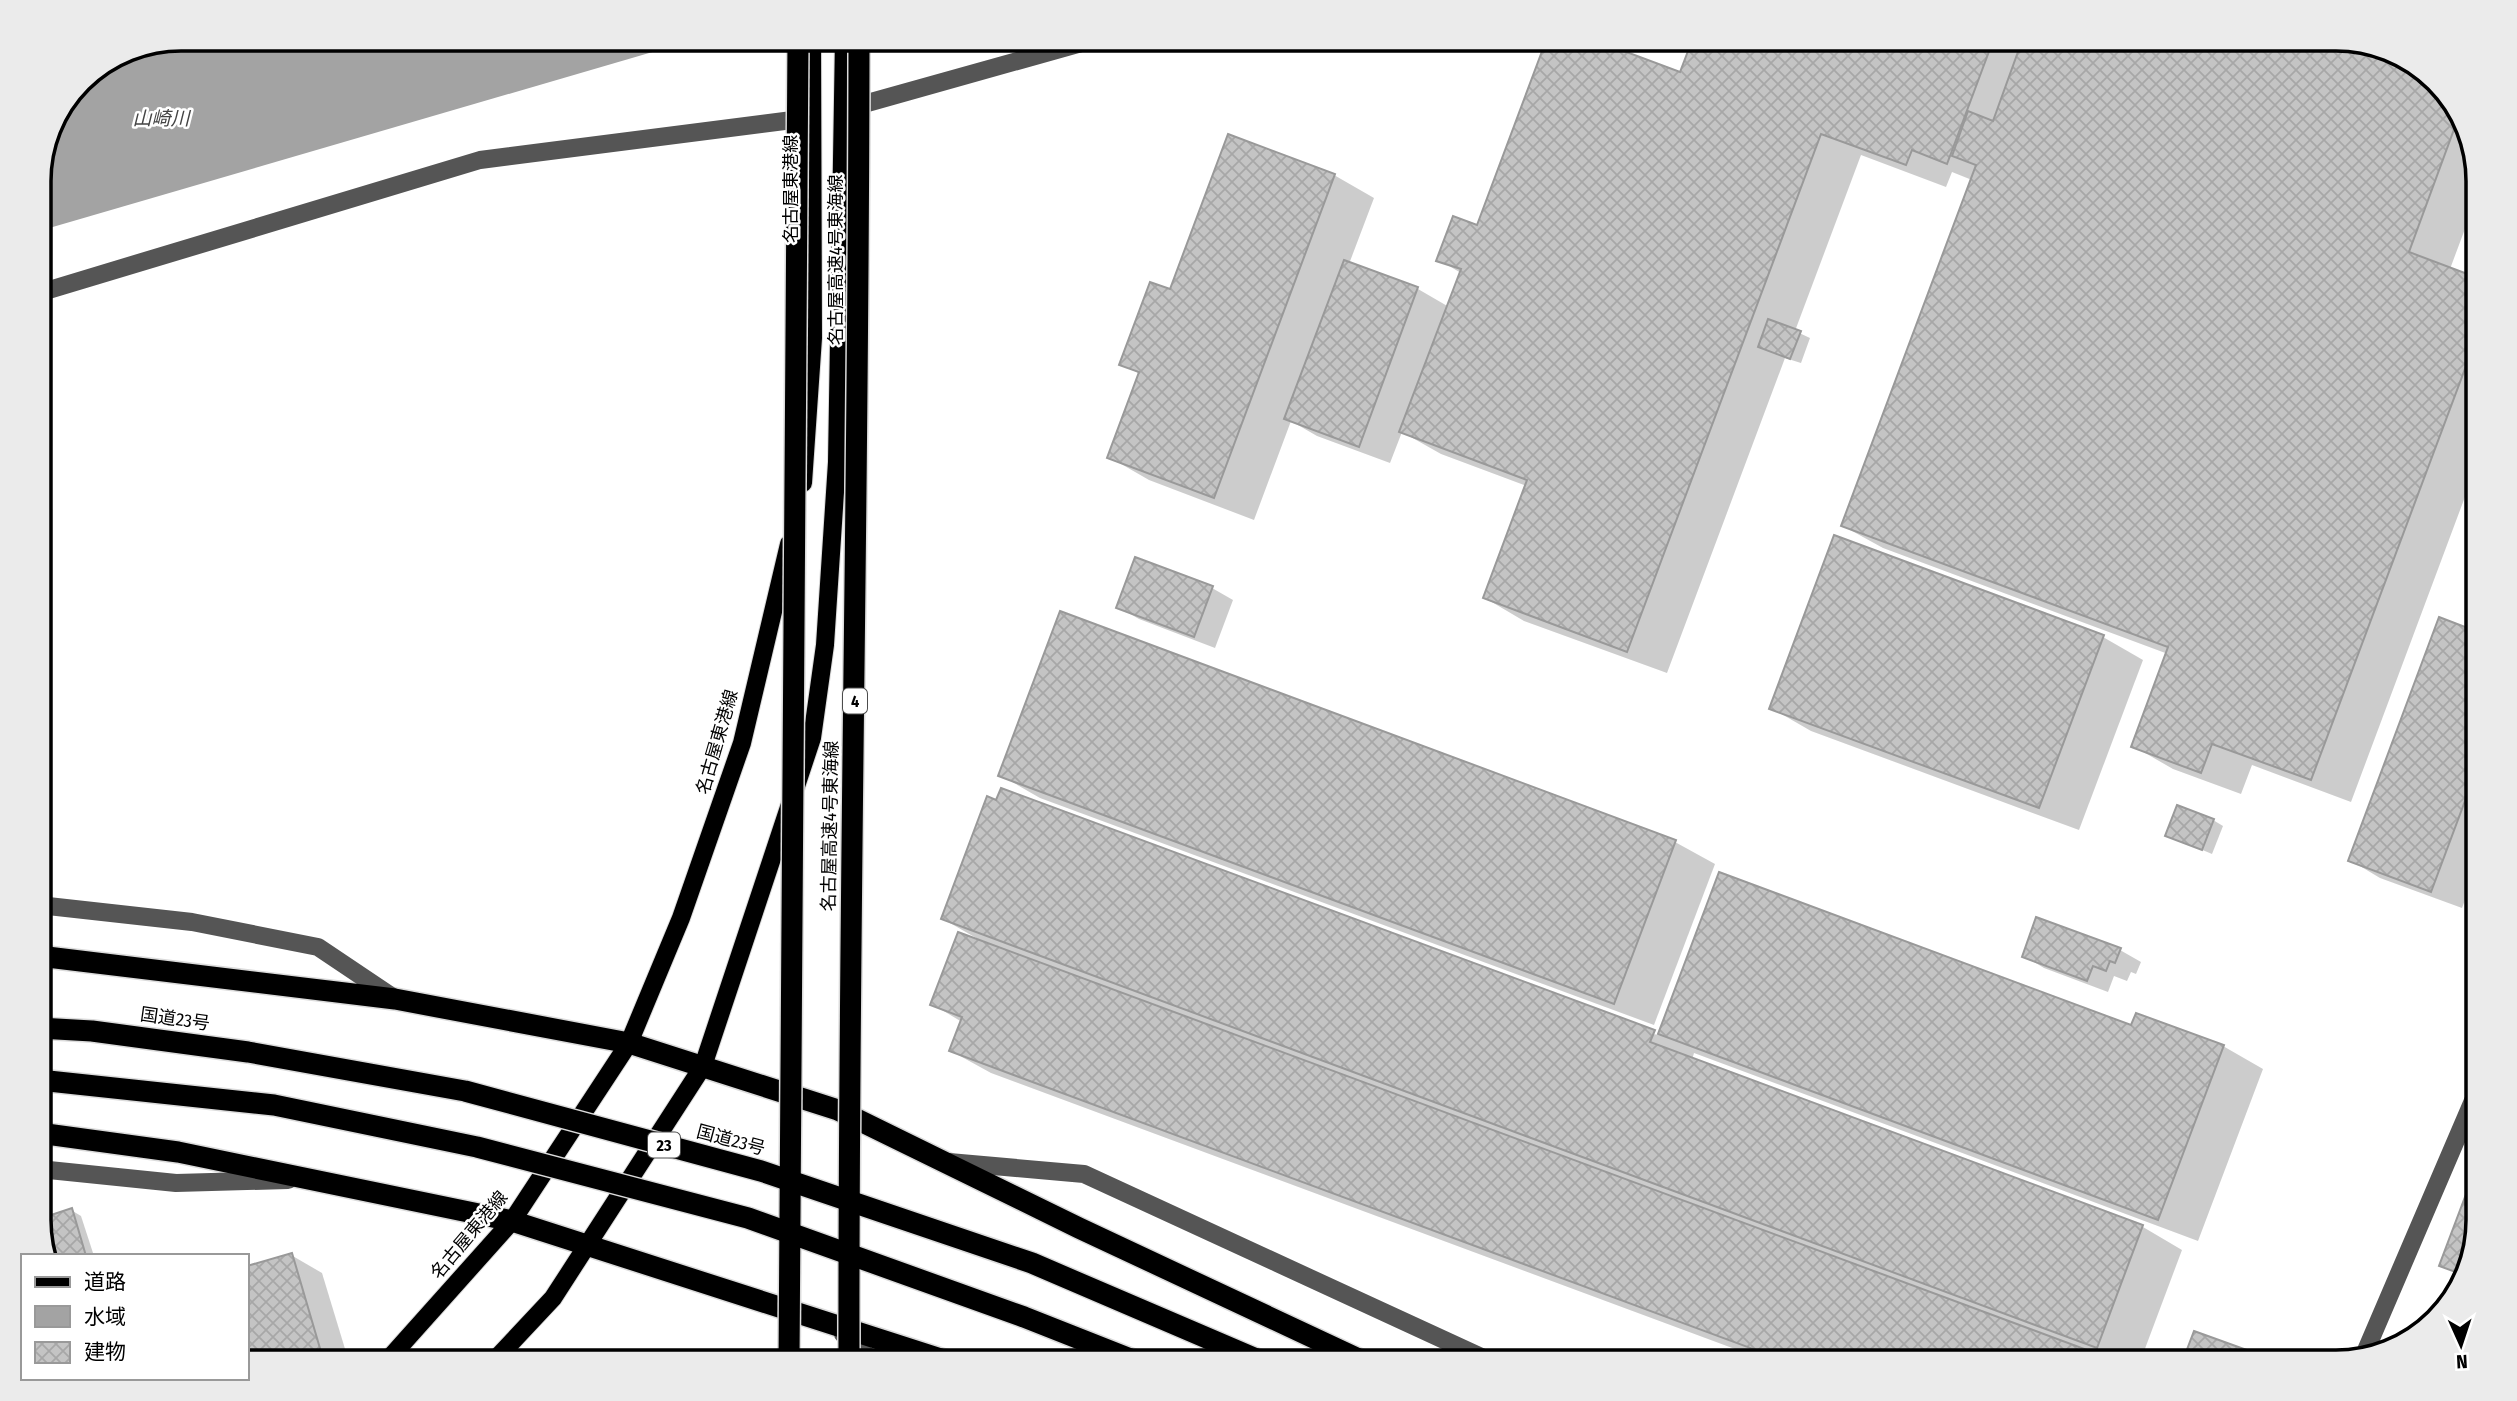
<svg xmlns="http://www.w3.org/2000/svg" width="2517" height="1401" font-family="'Fira Sans Condensed','Noto Sans JP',sans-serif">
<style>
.water{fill:#a3a3a3}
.shadow{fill:#0003}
.building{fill:url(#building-cross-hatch);stroke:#999;stroke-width:2}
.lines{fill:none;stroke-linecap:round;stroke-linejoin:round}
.major-casing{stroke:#dbdbdb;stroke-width:20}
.highway-casing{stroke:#dbdbdb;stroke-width:24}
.minor{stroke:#555;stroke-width:18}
.major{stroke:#000;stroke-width:18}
.highway{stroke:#000;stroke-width:21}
.highway-bridge-casing{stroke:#dbdbdb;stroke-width:24;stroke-linecap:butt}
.highway-bridge{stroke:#000;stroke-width:21}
.labels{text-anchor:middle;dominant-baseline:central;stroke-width:5;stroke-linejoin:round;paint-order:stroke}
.shield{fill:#fff;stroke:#4c4c4c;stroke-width:2}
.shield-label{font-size:16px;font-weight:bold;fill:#000}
.street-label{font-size:18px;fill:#000;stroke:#fff}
.water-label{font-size:19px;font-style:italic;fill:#444;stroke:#fff}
.rim{fill:none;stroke:#000;stroke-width:3.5}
</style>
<defs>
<pattern id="building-cross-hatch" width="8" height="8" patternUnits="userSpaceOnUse" patternTransform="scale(1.75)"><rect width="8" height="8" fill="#c4c4c4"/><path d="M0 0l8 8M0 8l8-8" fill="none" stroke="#a7a7a7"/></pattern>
</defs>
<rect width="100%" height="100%" fill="#fff"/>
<path class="water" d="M 181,38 L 697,38 L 697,39 L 39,231 L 39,172 L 49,126 L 80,80 L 127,49 Z"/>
<g class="shadow">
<path d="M 1695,38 L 2336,38 L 2407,57 L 2459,109 L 2478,172 L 2478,194 L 2450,269 L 2478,280 L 2478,462 L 2351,802 L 2252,765 L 2241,794 L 2173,769 L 2133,746 L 2168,654 L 1883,548 L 1843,526 L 1972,180 L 1952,172 L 1946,187 L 1861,155 L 1795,331 L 1810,338 L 1801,363 L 1785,358 L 1667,673 L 1524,621 L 1485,598 L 1527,486 L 1441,454 L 1402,432 L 1390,463 L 1317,436 L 1291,421 L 1254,520 L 1149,480 L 1109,457 L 1140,374 L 1122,364 L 1171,291 L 1334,175 L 1374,198 L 1349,264 L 1418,289 L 1449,307 L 1461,273 L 1439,260 L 1681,75 Z"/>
<path d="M 1212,588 L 1233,600 L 1215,648 L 1139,619 L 1118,607 Z"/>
<path d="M 2440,619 L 2478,633 L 2478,865 L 2462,908 L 2380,878 L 2350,860 Z"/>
<path d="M 2103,637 L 2143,660 L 2079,830 L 1811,731 L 1771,708 Z"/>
<path d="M 1000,775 L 1675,842 L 1715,864 L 1654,1025 L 1040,798 Z"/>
<path d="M 2213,820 L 2223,826 L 2212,854 L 2167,835 Z"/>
<path d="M 1720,874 L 2132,1027 L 2223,1046 L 2263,1069 L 2198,1241 L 1694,1053 L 1692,1060 L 2143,1227 L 2182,1250 L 2140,1362 L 2118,1362 L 2103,1357 L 2109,1362 L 1770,1362 L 991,1073 L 951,1051 L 962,1022 L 932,1004 L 978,939 L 943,919 L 1659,1035 Z"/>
<path d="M 2120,950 L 2141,962 L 2136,974 L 2131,972 L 2127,981 L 2114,976 L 2108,992 L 2044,968 L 2024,956 Z"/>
<path d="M 2472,1183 L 2478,1185 L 2478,1221 L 2463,1278 L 2442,1265 Z"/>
<path d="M 71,1210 L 81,1216 L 94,1256 L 48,1256 L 39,1220 Z"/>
<path d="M 291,1255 L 322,1273 L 349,1362 L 247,1362 L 247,1268 Z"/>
<path d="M 2195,1333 L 2275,1362 L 2191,1362 L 2185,1359 Z"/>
</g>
<g class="building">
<path d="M 1547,38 L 1589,38 L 1680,72 L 1693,38 L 1994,38 L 1947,164 L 1912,150 L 1906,165 L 1821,134 L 1627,652 L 1483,598 L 1527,480 L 1399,432 L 1461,269 L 1436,261 L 1453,216 L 1477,225 Z"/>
<path d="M 2023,38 L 2336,38 L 2407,57 L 2459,109 L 2460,113 L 2409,252 L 2478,278 L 2478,334 L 2311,780 L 2212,744 L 2201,773 L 2131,747 L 2168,647 L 1841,526 L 1976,165 L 1952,156 L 1968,111 L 1993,121 Z"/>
<path d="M 1228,134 L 1335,174 L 1214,498 L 1107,458 L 1139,372 L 1119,365 L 1150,282 L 1170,289 Z"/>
<path d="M 1344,260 L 1418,287 L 1359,447 L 1284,419 Z"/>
<path d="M 1768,319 L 1801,331 L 1790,359 L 1758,347 Z"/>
<path d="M 2478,504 L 2478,531 L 2469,528 Z"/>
<path d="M 1834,535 L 2104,635 L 2039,808 L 1769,709 Z"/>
<path d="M 1135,557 L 1213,586 L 1194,637 L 1116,608 Z"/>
<path d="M 1060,611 L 1676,840 L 1614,1004 L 998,776 Z"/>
<path d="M 2439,617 L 2478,632 L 2478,766 L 2431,892 L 2348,861 Z"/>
<path d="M 1001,788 L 1655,1030 L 1650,1042 L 2143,1225 L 2097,1348 L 941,919 L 987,796 L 996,800 Z"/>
<path d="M 2177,805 L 2214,819 L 2202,850 L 2165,836 Z"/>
<path d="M 1719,872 L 2131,1025 L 2136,1013 L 2224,1045 L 2158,1220 L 1658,1034 Z"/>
<path d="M 2036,917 L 2121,948 L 2115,963 L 2110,961 L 2106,971 L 2093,966 L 2087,981 L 2022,957 Z"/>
<path d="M 958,932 L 2098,1354 L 2095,1362 L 1788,1362 L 949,1051 L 962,1017 L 930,1005 Z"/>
<path d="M 2471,1181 L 2478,1184 L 2478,1221 L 2464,1275 L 2439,1266 Z"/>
<path d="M 72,1208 L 86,1256 L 48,1256 L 39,1229 L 39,1219 Z"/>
<path d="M 292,1253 L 324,1362 L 247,1362 L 247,1266 Z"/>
<path d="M 2194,1331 L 2280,1362 L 2191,1362 L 2183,1360 Z"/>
</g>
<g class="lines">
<defs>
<g id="major">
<path d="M 803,483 L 813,338 L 812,38"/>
<path d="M 386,1362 L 512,1221 L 629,1043 L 681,918 L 742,743 L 789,544"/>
<path d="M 493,1362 L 553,1298 L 703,1066 L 812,738 L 825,645 L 837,462 L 844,38"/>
</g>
<g id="highway">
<path d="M 39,956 L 395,999 L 629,1043 L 838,1110 L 1079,1228 L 1365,1362"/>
<path d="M 39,1133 L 178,1152 L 512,1221 L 950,1362"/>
</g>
</defs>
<use href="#major" class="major-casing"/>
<use href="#highway" class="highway-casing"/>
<g class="minor">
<path d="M 846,109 L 1099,38"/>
<path d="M 39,293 L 480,160 L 808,118"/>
<path d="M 39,905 L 192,922 L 318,947 L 394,998"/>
<path d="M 949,1162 L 1084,1174 L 1492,1362"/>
<path d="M 39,1169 L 176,1183 L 288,1180"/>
<path d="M 843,1334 L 874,1362"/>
<path d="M 2364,1355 L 2478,1089"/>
</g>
<use href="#major" class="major"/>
<use href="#highway" class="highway"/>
<defs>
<g id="highway-bridge">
<path d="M 39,1028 L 92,1031 L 248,1052 L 465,1091 L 761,1171 L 1032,1263 L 1263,1362"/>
<path d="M 39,1080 L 274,1105 L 477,1147 L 748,1218 L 1024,1317 L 1138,1362"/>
<path d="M 789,1362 L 798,38"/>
<path d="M 849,1362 C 848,921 859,480 859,38"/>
</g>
</defs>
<use href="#highway-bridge" class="highway-bridge-casing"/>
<use href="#highway-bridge" class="highway-bridge"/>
</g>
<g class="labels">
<g class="shield">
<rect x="843" y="688.5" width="24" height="25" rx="5"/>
<rect x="648" y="1132.5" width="32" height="25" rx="5"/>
</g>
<g class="shield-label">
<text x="855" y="701">4</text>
<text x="664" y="1145">23</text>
</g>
<g class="street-label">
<text transform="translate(791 189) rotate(-90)">名古屋東港線</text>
<text transform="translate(836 260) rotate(-90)">名古屋高速4号東海線</text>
<text transform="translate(717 742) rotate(-74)">名古屋東港線</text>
<text transform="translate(830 826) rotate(-89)">名古屋高速4号東海線</text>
<text transform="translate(175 1019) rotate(8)">国道23号</text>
<text transform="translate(731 1140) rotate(15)">国道23号</text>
<text transform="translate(469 1235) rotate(-50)">名古屋東港線</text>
</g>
<g class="water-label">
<text x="161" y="118">山崎川</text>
</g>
</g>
<path d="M0 0H2517V1401H0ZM181 51H2336A130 130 0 0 1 2466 181V1220A130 130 0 0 1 2336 1350H181A130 130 0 0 1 51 1220V181A130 130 0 0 1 181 51Z" fill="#ebebeb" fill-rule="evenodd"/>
<path class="rim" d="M181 51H2336A130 130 0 0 1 2466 181V1220A130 130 0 0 1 2336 1350H181A130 130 0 0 1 51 1220V181A130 130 0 0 1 181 51Z"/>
<rect x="21" y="1254" width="228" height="126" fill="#ffffff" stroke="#999999" stroke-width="2"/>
<rect x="35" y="1277" width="35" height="10" fill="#000000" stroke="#999999" stroke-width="2"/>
<text x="84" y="1289" font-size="21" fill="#000000">道路</text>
<rect x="35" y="1306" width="35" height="21" fill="#a3a3a3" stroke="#999999" stroke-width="2"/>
<text x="84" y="1324" font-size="21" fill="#000000">水域</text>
<rect x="35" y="1342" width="35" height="21" fill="url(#building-cross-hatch)" stroke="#999999" stroke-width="2"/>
<text x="84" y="1359" font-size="21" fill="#000000">建物</text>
<g transform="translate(2461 1345) rotate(177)" stroke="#ffffff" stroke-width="5" paint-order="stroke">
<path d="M0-5L12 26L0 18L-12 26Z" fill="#000000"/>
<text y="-10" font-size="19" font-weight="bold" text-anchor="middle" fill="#000000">N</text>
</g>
</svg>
